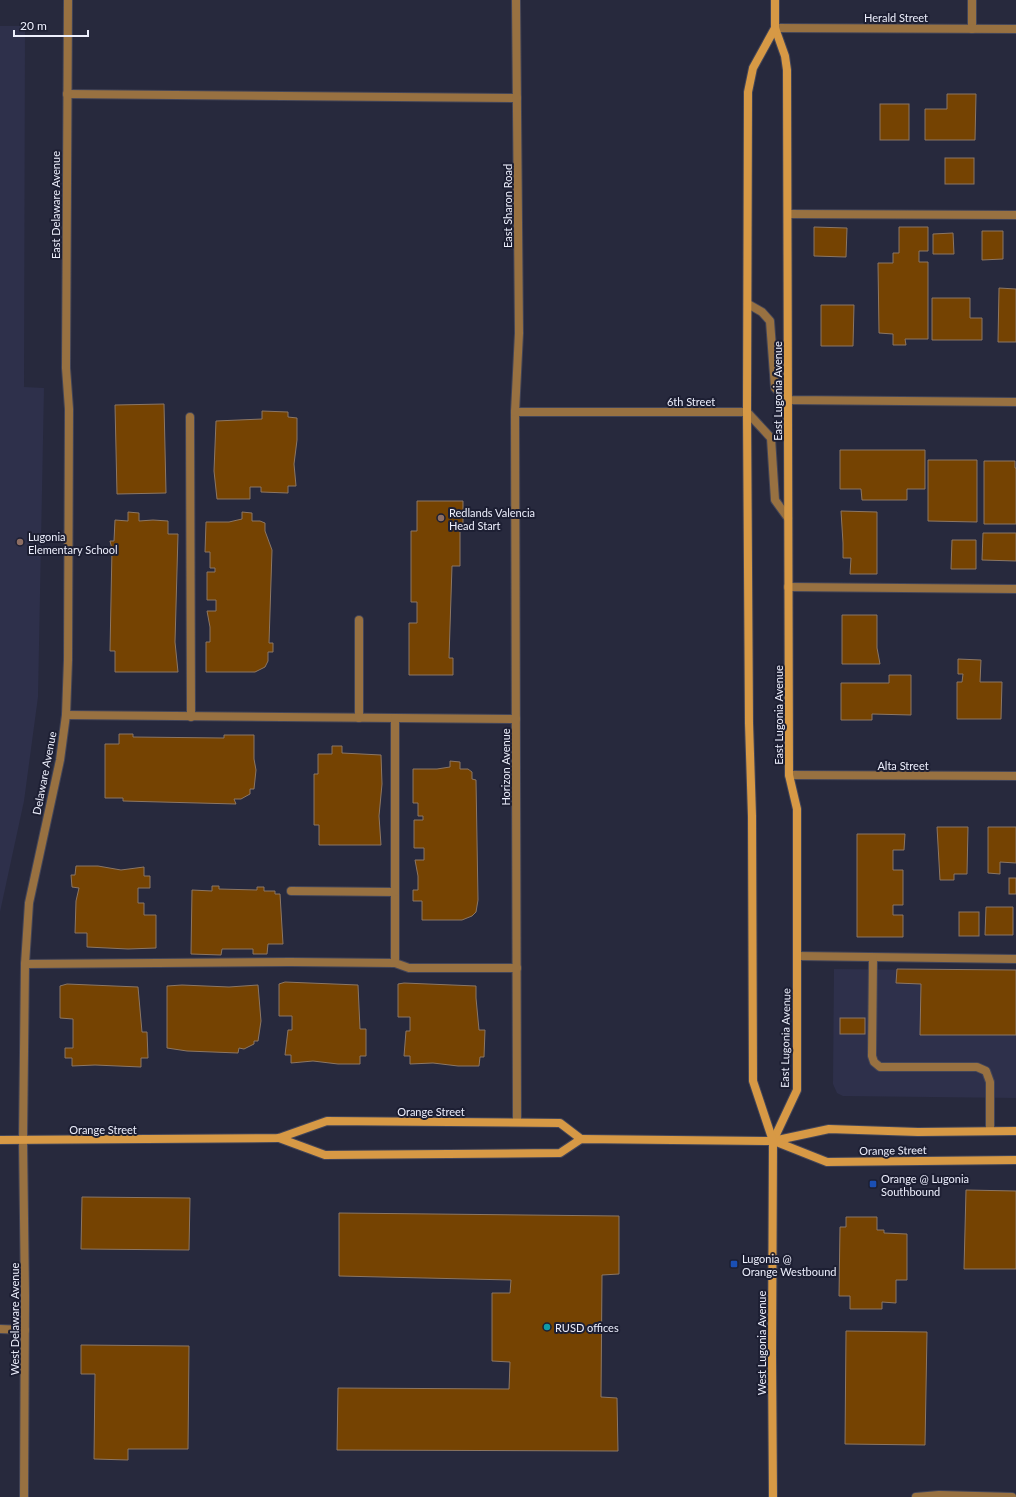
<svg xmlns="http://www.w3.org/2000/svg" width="1016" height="1497" font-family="Lato,sans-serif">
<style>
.built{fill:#2e304b}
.building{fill:#754302;stroke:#8b7664}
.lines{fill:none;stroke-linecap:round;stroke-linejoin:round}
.service-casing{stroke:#434558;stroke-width:10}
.minor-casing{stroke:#434558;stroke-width:10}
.secondary-casing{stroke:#434558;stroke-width:10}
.service{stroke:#987141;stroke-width:8}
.minor{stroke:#987141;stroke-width:8}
.secondary{stroke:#d79945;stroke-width:8}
.education-dot{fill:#8d6e63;stroke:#1d1f33;stroke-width:1.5}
.transit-dot{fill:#1a4fb4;stroke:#1d1f33;stroke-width:1.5}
.culture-dot{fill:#0f9aa8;stroke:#1d1f33;stroke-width:1.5}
.labels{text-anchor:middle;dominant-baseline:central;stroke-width:4;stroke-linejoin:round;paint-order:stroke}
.street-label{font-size:11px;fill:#edeffd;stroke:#1d1f33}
.poi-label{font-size:11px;fill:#edeffd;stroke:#1d1f33;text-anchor:start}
</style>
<rect width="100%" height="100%" fill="#27293d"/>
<g class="built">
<path d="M 0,26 L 25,26 L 24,387 L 44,388 L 38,697 L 24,801 L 0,912 Z"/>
<path d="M 834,969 L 1016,971 L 1016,1098 L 843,1096 L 837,1093 L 833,1084 Z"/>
</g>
<g class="building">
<path d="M 947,94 L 976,94 L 975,140 L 925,140 L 925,109 L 947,109 Z"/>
<rect x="880" y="104" width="29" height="36"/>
<rect x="945" y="158" width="29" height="26"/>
<path d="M 814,227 L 847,228 L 846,257 L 814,256 Z"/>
<path d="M 899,227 L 928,227 L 928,251 L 919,251 L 919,262 L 928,262 L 928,339 L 905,339 L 906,345 L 893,345 L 893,334 L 879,333 L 878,263 L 893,263 L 893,253 L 899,253 Z"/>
<path d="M 982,231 L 1003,231 L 1003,259 L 982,260 Z"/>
<path d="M 953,233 L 954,254 L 933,254 L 933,234 Z"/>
<path d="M 999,288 L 1016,289 L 1016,342 L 998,342 Z"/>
<path d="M 932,298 L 970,298 L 970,318 L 982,318 L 982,340 L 932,340 Z"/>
<path d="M 821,305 L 854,305 L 853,346 L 821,346 Z"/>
<path d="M 164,404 L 166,493 L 117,494 L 115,405 Z"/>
<path d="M 262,411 L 288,412 L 288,417 L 297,418 L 297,440 L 294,464 L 296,486 L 288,486 L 288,493 L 261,492 L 261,487 L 250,487 L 250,499 L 217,499 L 214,471 L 216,421 L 262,419 Z"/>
<path d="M 840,450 L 925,450 L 925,489 L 907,489 L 907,500 L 862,500 L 861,489 L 840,489 Z"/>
<path d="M 928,460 L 977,460 L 977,522 L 928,521 Z"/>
<path d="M 984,461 L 1015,461 L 1015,468 L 1016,468 L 1016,524 L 984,524 Z"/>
<path d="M 417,501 L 463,501 L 463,524 L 460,524 L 460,566 L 452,566 L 449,658 L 453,658 L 453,675 L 409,675 L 409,623 L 417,623 L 417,602 L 411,602 L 411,531 L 417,531 Z"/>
<path d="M 841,511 L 877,512 L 877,574 L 850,574 L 851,558 L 843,558 L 843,543 Z"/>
<path d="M 128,512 L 139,513 L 139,521 L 153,520 L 168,521 L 168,534 L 178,534 L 175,642 L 178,672 L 115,672 L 115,651 L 110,651 L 112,549 L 110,541 L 114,541 L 115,520 L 128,521 Z"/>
<path d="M 242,512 L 252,513 L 252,521 L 260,521 L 265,523 L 265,531 L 272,550 L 269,643 L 273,643 L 273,652 L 268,652 L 268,661 L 265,667 L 255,672 L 206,672 L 206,642 L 210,642 L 210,627 L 207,611 L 216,611 L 216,600 L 207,600 L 207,572 L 215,572 L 215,568 L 210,568 L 210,552 L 205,552 L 206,522 L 229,522 L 242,519 Z"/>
<path d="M 983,533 L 1016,533 L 1016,561 L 982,560 Z"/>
<path d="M 952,540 L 976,540 L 976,569 L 951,569 Z"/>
<path d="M 842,615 L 877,615 L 877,648 L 880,664 L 842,664 Z"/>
<path d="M 958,659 L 981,660 L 980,682 L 1002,682 L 1001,719 L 957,719 L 957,682 L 962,682 L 963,674 L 958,674 Z"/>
<path d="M 889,675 L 911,675 L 911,715 L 872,714 L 872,720 L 841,720 L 841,683 L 889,683 Z"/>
<path d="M 119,734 L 133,734 L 133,737 L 224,738 L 224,735 L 254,735 L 254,759 L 256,770 L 254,789 L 250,789 L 250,794 L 241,799 L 234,799 L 236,804 L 123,801 L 123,798 L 105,798 L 105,744 L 119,744 Z"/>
<path d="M 332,746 L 342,746 L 342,753 L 381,755 L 382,784 L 379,816 L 381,845 L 319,845 L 319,825 L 314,825 L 314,774 L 318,774 L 318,754 L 332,754 Z"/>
<path d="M 450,761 L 460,762 L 460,769 L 468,769 L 472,772 L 472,779 L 476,780 L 478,900 L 476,912 L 472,916 L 462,920 L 422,920 L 422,901 L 413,901 L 413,890 L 418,890 L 418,876 L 415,860 L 424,860 L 424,848 L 414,848 L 414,820 L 423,820 L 423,816 L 418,816 L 418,803 L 413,803 L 413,769 L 437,769 L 450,767 Z"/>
<path d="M 937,827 L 968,827 L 967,874 L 954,874 L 954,880 L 940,880 Z"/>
<path d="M 988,827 L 1016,827 L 1016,863 L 1000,862 L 1000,874 L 988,873 Z"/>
<path d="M 857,834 L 905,834 L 904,850 L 893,850 L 893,870 L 903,870 L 903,905 L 893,905 L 893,915 L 903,915 L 903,937 L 857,937 Z"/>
<path d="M 76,866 L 98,866 L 121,870 L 144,867 L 144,876 L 150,876 L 150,888 L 138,888 L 138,903 L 144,903 L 144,915 L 156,915 L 156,948 L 128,949 L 87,947 L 87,933 L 75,933 L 76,901 L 79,888 L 72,887 L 71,875 L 75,875 Z"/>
<rect x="1009" y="878" width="7" height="16"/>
<path d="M 212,886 L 219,886 L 219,889 L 257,890 L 257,887 L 264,887 L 264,891 L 275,891 L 275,894 L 280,894 L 283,944 L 268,944 L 267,954 L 253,954 L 253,949 L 222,949 L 221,955 L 191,954 L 192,890 L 212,891 Z"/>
<path d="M 986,907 L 1013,907 L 1013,935 L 985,935 Z"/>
<rect x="959" y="912" width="20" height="24"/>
<path d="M 897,969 L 1016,970 L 1016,1035 L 920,1035 L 921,984 L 896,983 Z"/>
<path d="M 285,982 L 358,985 L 360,1029 L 366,1029 L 366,1056 L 360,1056 L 360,1064 L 338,1064 L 313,1061 L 291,1063 L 291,1055 L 285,1055 L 288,1030 L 292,1030 L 292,1016 L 279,1016 L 279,984 Z"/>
<path d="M 404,983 L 476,986 L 476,998 L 479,1030 L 485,1030 L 484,1057 L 480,1057 L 479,1066 L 458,1066 L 433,1063 L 410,1064 L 410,1056 L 404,1056 L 406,1031 L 410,1031 L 410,1017 L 398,1017 L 398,984 Z"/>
<path d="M 67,984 L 138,987 L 142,1032 L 147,1032 L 148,1058 L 141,1058 L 141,1067 L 95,1065 L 72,1066 L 72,1058 L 65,1058 L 65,1048 L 73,1048 L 73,1019 L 60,1018 L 60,986 Z"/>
<path d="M 182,985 L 229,987 L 258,985 L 261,1021 L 258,1041 L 254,1041 L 254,1044 L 244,1049 L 239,1048 L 238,1053 L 187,1051 L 167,1048 L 167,986 Z"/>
<rect x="840" y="1018" width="25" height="16"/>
<path d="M 966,1190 L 1016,1191 L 1016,1269 L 964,1269 Z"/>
<path d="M 82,1197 L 190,1198 L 189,1250 L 81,1249 Z"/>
<path d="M 339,1213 L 619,1216 L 619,1274 L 602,1275 L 601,1397 L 617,1398 L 618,1451 L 337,1450 L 338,1388 L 509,1389 L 510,1362 L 492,1361 L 492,1293 L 510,1293 L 511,1280 L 339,1276 Z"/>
<path d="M 846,1217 L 877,1217 L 877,1230 L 884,1230 L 884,1233 L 907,1234 L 907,1280 L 896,1280 L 896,1303 L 882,1302 L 882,1309 L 850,1309 L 850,1296 L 839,1296 L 840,1227 L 846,1227 Z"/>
<path d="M 846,1331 L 927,1332 L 925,1445 L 845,1444 Z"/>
<path d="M 81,1345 L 189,1346 L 188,1449 L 128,1449 L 128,1460 L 94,1459 L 95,1374 L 81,1374 Z"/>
</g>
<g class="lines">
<defs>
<g id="service">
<path d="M 972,29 L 972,0"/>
<path d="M 67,94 L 517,98"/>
<path d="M 788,214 L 1016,215"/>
<path d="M 190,417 L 191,717"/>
<path d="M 788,587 L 1016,589"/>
<path d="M 359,620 L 359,718"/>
<path d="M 66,715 L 516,719"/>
<path d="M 395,718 L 395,963 L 409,968 L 517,968"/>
<path d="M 291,891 L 395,892"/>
<path d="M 797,956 L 1016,959"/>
<path d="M 873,958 L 872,1056 L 874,1062 L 880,1067 L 977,1067 L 986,1071 L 990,1082 L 990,1131"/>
<path d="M 25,964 L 290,962 L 395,963"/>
<path d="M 0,1329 L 25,1330"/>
</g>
<g id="minor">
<path d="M 516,0 L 519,333 L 515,412 L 517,1122"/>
<path d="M 775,28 L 1016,29"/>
<path d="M 748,304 L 762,312 L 770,321 L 775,388 L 788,400 L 1016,402"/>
<path d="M 515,412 L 747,412 L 771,438 L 775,500 L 788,518"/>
<path d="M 789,775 L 1016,776"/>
<path d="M 24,1497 L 25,1296 L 23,1140 L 25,964 L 29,903 L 60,760 L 66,715 L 68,660 L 69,409 L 66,368 L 68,0"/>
<path d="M 916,1497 L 939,1495 L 1012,1497"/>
</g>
<g id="secondary">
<path d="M 279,1138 L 325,1155 L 560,1153 L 581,1139 L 773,1141 L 829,1129 L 918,1132 L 1016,1131"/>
<path d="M 0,1140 L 279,1138 L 327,1121 L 560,1123 L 581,1139"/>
<path d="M 773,1141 L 797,1090 L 797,809 L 789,775 L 787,70 L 785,56 L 775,28 L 775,0"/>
<path d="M 774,1141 L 827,1162 L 1016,1160"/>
<path d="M 773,1497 L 772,1356 L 773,1141 L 753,1081 L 752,816 L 749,723 L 747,412 L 748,92 L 753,68 L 775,28"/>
</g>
</defs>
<use href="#service" class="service-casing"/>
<use href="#minor" class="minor-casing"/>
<use href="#secondary" class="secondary-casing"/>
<use href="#service" class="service"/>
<use href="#minor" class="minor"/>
<use href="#secondary" class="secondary"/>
</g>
<g class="education-dot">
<circle cx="441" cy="518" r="4"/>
<circle cx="20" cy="542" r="4"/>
</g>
<g class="transit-dot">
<rect x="869" y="1180" width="8" height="8" rx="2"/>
<rect x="730" y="1260" width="8" height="8" rx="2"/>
</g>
<circle class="culture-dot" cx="547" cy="1327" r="4"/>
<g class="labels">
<g class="street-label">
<text x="896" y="17">Herald Street</text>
<text transform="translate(55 205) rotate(-90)">East Delaware Avenue</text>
<text transform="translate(507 206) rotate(-90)">East Sharon Road</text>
<text transform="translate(777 391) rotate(-90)">East Lugonia Avenue</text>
<text x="691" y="401">6th Street</text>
<text transform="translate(778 715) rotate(-90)">East Lugonia Avenue</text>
<text x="903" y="765">Alta Street</text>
<text transform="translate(505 767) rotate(-90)">Horizon Avenue</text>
<text transform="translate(44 773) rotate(-79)">Delaware Avenue</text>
<text transform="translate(785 1038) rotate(-89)">East Lugonia Avenue</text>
<text x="431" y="1111">Orange Street</text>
<text x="103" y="1129">Orange Street</text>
<text transform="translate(893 1150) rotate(-1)">Orange Street</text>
<text transform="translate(14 1319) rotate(-90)">West Delaware Avenue</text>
<text transform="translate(761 1343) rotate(-90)">West Lugonia Avenue</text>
</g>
<g class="poi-label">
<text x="449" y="512">Redlands Valencia<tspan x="449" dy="13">Head Start</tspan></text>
<text x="28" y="536">Lugonia<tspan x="28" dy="13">Elementary School</tspan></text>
<text x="881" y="1178">Orange @ Lugonia<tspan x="881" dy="13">Southbound</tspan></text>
<text x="742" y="1258">Lugonia @<tspan x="742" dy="13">Orange Westbound</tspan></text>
<text x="555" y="1327">RUSD offices</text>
</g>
</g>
<path d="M14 30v6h74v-6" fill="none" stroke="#edeffd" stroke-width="2"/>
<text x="20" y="30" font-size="12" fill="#edeffd" stroke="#1d1f33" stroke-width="3" paint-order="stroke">20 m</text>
</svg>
